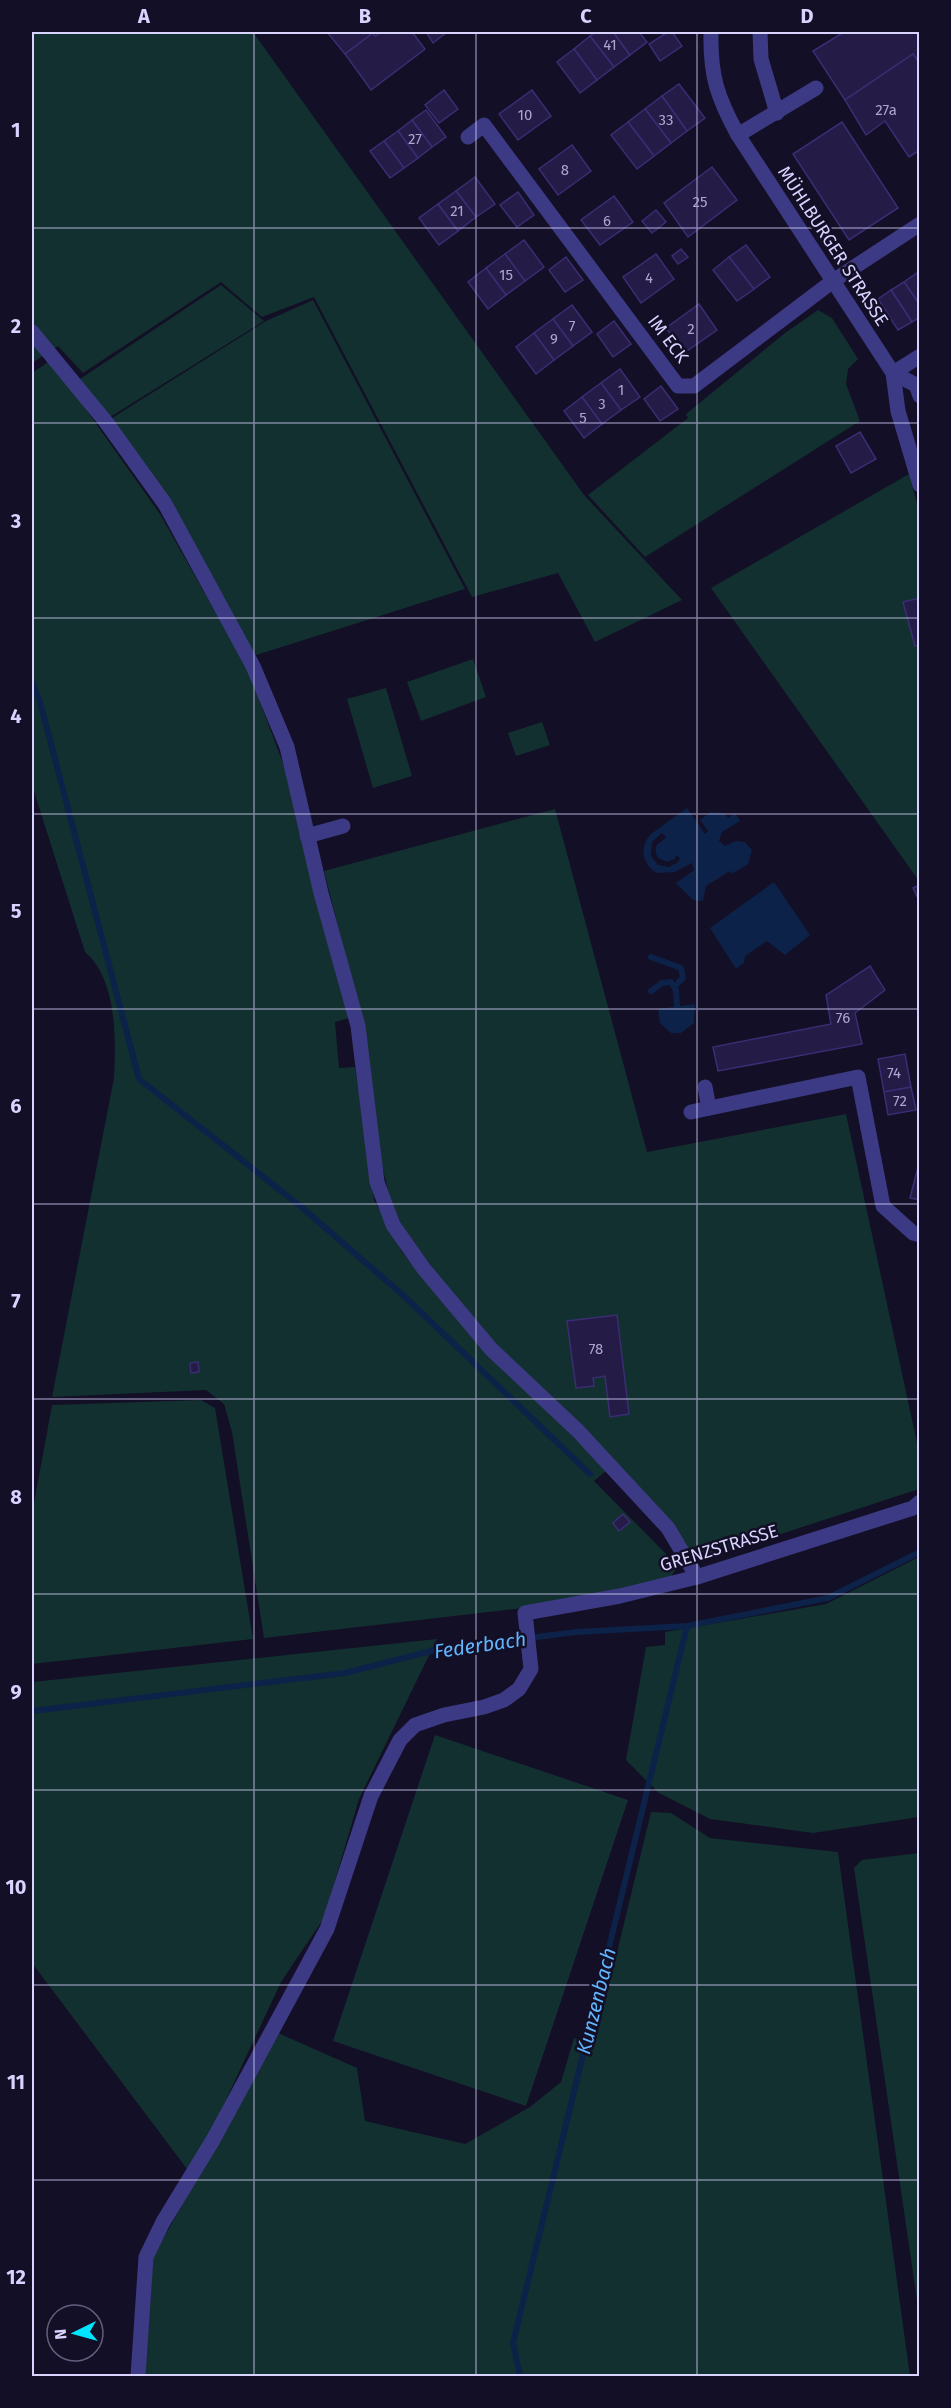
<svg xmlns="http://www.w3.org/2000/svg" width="951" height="2408" font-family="'Fira Sans',sans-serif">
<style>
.green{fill:#12302f}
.water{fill:#0c2248;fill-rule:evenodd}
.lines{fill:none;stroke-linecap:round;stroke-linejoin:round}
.stream{stroke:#0c2248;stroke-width:6}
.building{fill:#241b47;stroke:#3b2d73;stroke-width:1.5}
.minor{stroke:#3d3a85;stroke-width:15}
.grid{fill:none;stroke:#d9d4ff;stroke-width:1.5;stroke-opacity:0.55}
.labels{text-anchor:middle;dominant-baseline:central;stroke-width:5;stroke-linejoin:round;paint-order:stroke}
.number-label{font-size:15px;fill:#aca6d1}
.street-label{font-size:18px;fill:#d9d4ff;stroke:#130f26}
.water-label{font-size:20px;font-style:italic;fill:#62b6ff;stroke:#130f26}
.neatline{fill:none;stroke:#d9d4ff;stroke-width:2}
.grid-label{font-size:20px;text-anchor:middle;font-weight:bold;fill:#d9d4ff}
</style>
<rect width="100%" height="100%" fill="#130f26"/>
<g class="green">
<path d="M 32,32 L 253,32 L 584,495 L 682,600 L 595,642 L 558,573 L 472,597 L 314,297 L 262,317 L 221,282 L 83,373 L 58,346 L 32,363 Z"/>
<path d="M 221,285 L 264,321 L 107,419 L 77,381 Z"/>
<path d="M 313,300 L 465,589 L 253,656 L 109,420 L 266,321 Z"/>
<path d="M 818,310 L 832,318 L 858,359 L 848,369 L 846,384 L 860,421 L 645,557 L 588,495 L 688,418 L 686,414 L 785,333 Z"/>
<path d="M 51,360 L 160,514 L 248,670 L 287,774 L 349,1018 L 335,1022 L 339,1068 L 355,1067 L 374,1200 L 402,1252 L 476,1342 L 607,1470 L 594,1481 L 678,1566 L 670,1578 L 579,1599 L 523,1608 L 264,1638 L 232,1432 L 224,1404 L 206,1390 L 52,1397 L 114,1078 C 116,1039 117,979 85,952 L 32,785 L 32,373 Z"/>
<path d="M 909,474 L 920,514 L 919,881 L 711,588 Z"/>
<path d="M 473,659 L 486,697 L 421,721 L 407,682 Z"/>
<path d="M 386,688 L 412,776 L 373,788 L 347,699 Z"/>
<path d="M 542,722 L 550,745 L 516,756 L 508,733 Z"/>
<path d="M 555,809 L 647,1152 L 846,1114 L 919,1452 L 919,1489 L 692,1563 L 467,1316 L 394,1215 L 380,1157 L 363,1024 L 324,871 Z"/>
<path d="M 201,1400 L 215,1408 L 253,1639 L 32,1664 L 32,1514 L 52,1405 Z"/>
<path d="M 919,1557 L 919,1817 L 813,1833 L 710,1819 L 659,1793 L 626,1760 L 646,1647 L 665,1645 L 665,1632 L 826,1604 Z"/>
<path d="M 437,1639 L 359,1799 L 324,1918 L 281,1982 L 204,2147 L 187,2169 L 32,1963 L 32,1682 Z"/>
<path d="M 435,1735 L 628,1800 L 526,2106 L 333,2041 Z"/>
<path d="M 651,1812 L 671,1813 L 710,1838 L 838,1852 L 910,2376 L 145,2376 L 153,2257 L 278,2033 L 357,2068 L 365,2121 L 465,2144 L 530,2107 L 561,2082 L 574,2038 L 595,2043 Z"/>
<path d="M 919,1853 L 920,1853 L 919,2314 L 854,1868 L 862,1860 Z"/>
</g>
<g class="water">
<path d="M 687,808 L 705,834 L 708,831 L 700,820 L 711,812 L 724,813 L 728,818 L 735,813 L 740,821 L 722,832 L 719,841 L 725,846 L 736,841 L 745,842 L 752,850 L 748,864 L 732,874 L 730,871 L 706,886 L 703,901 L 693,900 L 676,883 L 694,870 L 692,863 L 675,872 L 657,873 C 642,865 639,846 651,834 ZM 662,833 L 666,837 C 661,844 651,843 658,858 L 667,862 L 675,859 L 676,855 L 680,858 L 678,862 L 669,867 L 658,865 L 651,856 L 652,842 Z"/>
<path d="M 774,882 L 810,935 L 785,955 L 767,941 L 745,956 L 744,963 L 736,969 L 710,928 Z"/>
<path d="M 695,1004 L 694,1023 L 681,1033 L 671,1033 L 660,1023 L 658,1009 Z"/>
</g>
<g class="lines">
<g class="stream">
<path d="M 32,682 L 40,702 L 139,1079 L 299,1205 L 404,1296 L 590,1474"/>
<path d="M 651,957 L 681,968 L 683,978 L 675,986"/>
<path d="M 651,991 L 662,983 L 671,982 L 676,990 L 677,1006"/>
<path d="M 32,1711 L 345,1673 L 439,1649 L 577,1632 L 687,1626 L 828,1598 L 920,1552"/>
<path d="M 520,2376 L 513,2343 L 687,1626"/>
</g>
</g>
<g class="building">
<path d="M 327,32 L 372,32 L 373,33 L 345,54 Z"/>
<path d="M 382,32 L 412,32 L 425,49 L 371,90 L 345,54 L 373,33 L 375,36 Z"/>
<path d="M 426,32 L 447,32 L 433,43 Z"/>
<path d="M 596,32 L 613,32 L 630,55 L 614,67 L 590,36 Z"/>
<path d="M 613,32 L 639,32 L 647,42 L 630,55 Z"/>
<path d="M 668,32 L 672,32 L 682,46 L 660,61 L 649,44 Z"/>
<path d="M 844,32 L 920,32 L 920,64 L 913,54 L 845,100 L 813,51 Z"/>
<path d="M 590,36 L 614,67 L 597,80 L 574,49 Z"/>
<path d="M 574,49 L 597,80 L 580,93 L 557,62 Z"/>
<path d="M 913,54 L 920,64 L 920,150 L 909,157 L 885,121 L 866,135 L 845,100 Z"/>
<path d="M 679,84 L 705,118 L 687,131 L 662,96 Z"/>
<path d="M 444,90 L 458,109 L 439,123 L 425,105 Z"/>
<path d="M 532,90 L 551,116 L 518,140 L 499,114 Z"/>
<path d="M 662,96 L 687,131 L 671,143 L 645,109 Z"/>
<path d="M 645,109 L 671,143 L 654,156 L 628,122 Z"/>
<path d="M 426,110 L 446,137 L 432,147 L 412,120 Z"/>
<path d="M 412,120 L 432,147 L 418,158 L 398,131 Z"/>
<path d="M 628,122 L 654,156 L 637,169 L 611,135 Z"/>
<path d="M 842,122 L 898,208 L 849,240 L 793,154 Z"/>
<path d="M 398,131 L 418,158 L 404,168 L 384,141 Z"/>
<path d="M 384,141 L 404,168 L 390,178 L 370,151 Z"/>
<path d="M 572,145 L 591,171 L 558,195 L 539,169 Z"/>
<path d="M 712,167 L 737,200 L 688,237 L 664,203 Z"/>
<path d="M 475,177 L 495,204 L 476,217 L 456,191 Z"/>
<path d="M 456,191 L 476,217 L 458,231 L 438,204 Z"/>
<path d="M 518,192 L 534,215 L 517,227 L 500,205 Z"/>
<path d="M 614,196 L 633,222 L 600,245 L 581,220 Z"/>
<path d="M 438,204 L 458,231 L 439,245 L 419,218 Z"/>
<path d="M 656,210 L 666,222 L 652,233 L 642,221 Z"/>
<path d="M 524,240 L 544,267 L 525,281 L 505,254 Z"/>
<path d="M 746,245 L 770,277 L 754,289 L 729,257 Z"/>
<path d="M 681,249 L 688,257 L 678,264 L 672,256 Z"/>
<path d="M 505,254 L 525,281 L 506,295 L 486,268 Z"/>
<path d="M 656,254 L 674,279 L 641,303 L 623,277 Z"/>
<path d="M 566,257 L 583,280 L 565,292 L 549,270 Z"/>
<path d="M 729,257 L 754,289 L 737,301 L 713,270 Z"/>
<path d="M 486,268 L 506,295 L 488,309 L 468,282 Z"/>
<path d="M 917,273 L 920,276 L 920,305 L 904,282 Z"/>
<path d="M 904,282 L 920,305 L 920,317 L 912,322 L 891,290 Z"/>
<path d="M 891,290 L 912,322 L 898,330 L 878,299 Z"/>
<path d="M 699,304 L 717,330 L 684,353 L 666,328 Z"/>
<path d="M 572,305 L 592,332 L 573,346 L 553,319 Z"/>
<path d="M 553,319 L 573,346 L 554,360 L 534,333 Z"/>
<path d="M 614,321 L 631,344 L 613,357 L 597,334 Z"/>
<path d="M 534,333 L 554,360 L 536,374 L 516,347 Z"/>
<path d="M 620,369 L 640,397 L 621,410 L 601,383 Z"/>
<path d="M 601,383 L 621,410 L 602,424 L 582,397 Z"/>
<path d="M 661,386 L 678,409 L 660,421 L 644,399 Z"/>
<path d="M 582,397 L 602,424 L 584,438 L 564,411 Z"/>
<path d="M 860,432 L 876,459 L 851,473 L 836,446 Z"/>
<path d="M 920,598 L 920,645 L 915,646 L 903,602 Z"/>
<path d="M 920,885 L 920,903 L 913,888 Z"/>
<path d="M 870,966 L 885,990 L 855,1013 L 862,1044 L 718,1071 L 713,1047 L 831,1024 L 826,995 Z"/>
<path d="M 905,1054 L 911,1087 L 884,1092 L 878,1059 Z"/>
<path d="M 911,1087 L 916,1110 L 888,1115 L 884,1092 Z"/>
<path d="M 918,1167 L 920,1168 L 920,1200 L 910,1198 Z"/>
<path d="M 617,1315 L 629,1414 L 610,1417 L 605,1376 L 593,1378 L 594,1386 L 576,1388 L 567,1321 Z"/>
<path d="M 198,1362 L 199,1372 L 191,1373 L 190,1363 Z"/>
<path d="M 623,1514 L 630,1522 L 619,1531 L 613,1523 Z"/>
</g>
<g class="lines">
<g class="minor">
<path d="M 711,32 C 710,75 717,97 738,135 L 893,373 L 898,411 L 920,485"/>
<path d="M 760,32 L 761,59 L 777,113"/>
<path d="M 738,135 L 816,88"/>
<path d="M 468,137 L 484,125 L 678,386 L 694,386 L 833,281 L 920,224"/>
<path d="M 32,332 L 106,422 L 165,504 L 253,666 L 287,747 L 321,893 L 358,1026 L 377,1182 L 393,1225 L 424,1269 L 491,1349 L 578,1431 L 668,1528 L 697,1577"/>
<path d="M 893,373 L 916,385 L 920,396"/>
<path d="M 893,373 L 920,356"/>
<path d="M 307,836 L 343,826"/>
<path d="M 705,1087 L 709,1108"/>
<path d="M 691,1112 L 858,1077 L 883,1206 L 913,1233 L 920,1235"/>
<path d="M 138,2376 L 146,2257 L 163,2222 L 213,2140 L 327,1929 L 371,1796 L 400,1740 L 415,1725 L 444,1715 L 484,1707 L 504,1700 L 519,1689 L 531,1669 L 525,1613 L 620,1596 L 697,1577 L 913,1508 L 920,1502"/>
</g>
</g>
<path class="grid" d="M 254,32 L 254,2376M 476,32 L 476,2376M 697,32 L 697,2376M 32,228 L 920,228M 32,423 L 920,423M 32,618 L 920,618M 32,814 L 920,814M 32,1009 L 920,1009M 32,1204 L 920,1204M 32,1399 L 920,1399M 32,1594 L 920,1594M 32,1790 L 920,1790M 32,1985 L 920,1985M 32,2180 L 920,2180"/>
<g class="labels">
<g class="number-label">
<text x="610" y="45">41</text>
<text x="886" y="110">27a</text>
<text x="525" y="115">10</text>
<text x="666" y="120">33</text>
<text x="415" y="139">27</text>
<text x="565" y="170">8</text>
<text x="700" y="202">25</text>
<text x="457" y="211">21</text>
<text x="607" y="221">6</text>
<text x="506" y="275">15</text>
<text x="649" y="278">4</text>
<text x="572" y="326">7</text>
<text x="691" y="329">2</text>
<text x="554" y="339">9</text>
<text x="621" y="390">1</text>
<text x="602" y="404">3</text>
<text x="583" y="418">5</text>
<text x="843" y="1018">76</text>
<text x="894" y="1073">74</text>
<text x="900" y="1101">72</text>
<text x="596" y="1349">78</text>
</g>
<g class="street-label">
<text transform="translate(833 246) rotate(57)">MÜHLBURGER STRASSE</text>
<text transform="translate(668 339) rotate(53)">IM ECK</text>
<text transform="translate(719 1548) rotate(-17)">GRENZSTRASSE</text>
</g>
<g class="water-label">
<text transform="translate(480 1645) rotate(-8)">Federbach</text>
<text transform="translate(596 2001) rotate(-76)">Kunzenbach</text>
</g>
</g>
<rect width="951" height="2408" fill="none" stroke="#130f26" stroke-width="66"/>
<g transform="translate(75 2333) rotate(265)"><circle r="28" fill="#130f26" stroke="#625e7d" stroke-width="1.5"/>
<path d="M0-4.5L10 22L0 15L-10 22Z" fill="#00e5ff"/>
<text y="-9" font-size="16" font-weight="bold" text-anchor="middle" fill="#d9d4ff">N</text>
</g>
<rect x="33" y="33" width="885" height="2342" class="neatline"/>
<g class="grid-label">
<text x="144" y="23">A</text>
<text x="365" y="23">B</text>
<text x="586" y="23">C</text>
<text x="807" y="23">D</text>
<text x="16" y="137">1</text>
<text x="16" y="333">2</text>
<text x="16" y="528">3</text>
<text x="16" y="723">4</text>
<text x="16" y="918">5</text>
<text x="16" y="1113">6</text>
<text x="16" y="1308">7</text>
<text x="16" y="1504">8</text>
<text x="16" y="1699">9</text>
<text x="16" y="1894">10</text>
<text x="16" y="2089">11</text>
<text x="16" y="2284">12</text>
</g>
</svg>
